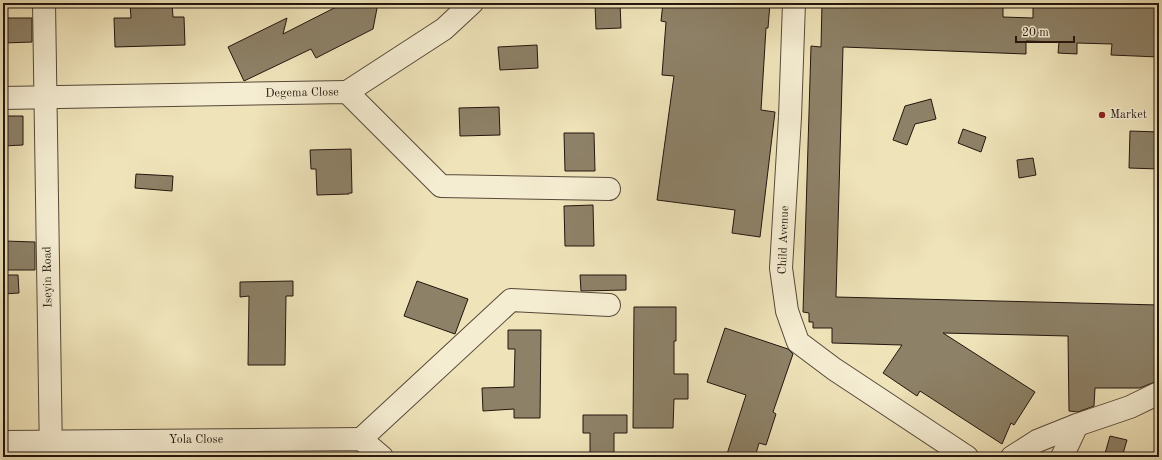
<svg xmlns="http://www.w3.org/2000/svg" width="1162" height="460" font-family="'Old Standard TT',serif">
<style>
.building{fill:#8d8167;stroke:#23160e}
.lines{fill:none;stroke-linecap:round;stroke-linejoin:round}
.minor-casing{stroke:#564939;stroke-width:24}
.minor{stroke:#f5edd2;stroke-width:22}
.poi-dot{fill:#8f2418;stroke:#f5edd2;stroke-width:1.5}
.labels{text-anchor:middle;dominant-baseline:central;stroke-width:3;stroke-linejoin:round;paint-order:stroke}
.street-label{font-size:12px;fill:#23160e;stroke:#f5edd2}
.poi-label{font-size:12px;fill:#23160e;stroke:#f5edd2;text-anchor:start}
</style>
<rect width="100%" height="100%" fill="#efe3b9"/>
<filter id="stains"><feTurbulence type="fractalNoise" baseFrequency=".005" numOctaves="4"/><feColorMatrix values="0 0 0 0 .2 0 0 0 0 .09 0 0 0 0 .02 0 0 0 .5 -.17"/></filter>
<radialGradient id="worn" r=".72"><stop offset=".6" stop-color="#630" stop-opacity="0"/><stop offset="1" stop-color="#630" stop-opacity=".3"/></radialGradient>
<g class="building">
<path d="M 130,3 L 172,3 L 173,17 L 184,17 L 185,45 L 115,47 L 114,18 L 131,18 Z"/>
<path d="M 344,3 L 378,3 L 373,29 L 316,58 L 311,49 L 244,81 L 228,47 L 287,18 L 283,34 Z"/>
<path d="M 595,3 L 620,3 L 621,28 L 596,29 Z"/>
<path d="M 663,3 L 770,3 L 768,28 L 766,28 L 761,110 L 775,112 L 760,237 L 732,233 L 735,210 L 657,200 L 674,76 L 662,75 L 666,22 L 661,21 Z"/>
<path d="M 822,3 L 1003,3 L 1003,17 L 1033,18 L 1033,3 L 1159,3 L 1159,57 L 1111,55 L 1112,44 L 1077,43 L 1077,54 L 1058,53 L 1059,42 L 1026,41 L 1026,54 L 843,47 L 836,297 L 1159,305 L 1159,338 L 1157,338 L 1157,381 L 1140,388 L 1095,388 L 1094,406 L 1078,412 L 1069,411 L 1068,336 L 943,333 L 1035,392 L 1014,425 L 1011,423 L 1002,444 L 920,391 L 917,396 L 883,373 L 902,345 L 832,343 L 832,328 L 813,328 L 813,322 L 809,322 L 809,313 L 803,312 L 811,46 L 821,47 Z"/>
<path d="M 3,18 L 32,18 L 32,42 L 3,43 Z"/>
<path d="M 537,45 L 538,68 L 500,70 L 498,47 Z"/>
<path d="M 931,99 L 936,119 L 915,124 L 907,145 L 893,140 L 905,106 Z"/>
<path d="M 499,107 L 500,135 L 460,136 L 459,108 Z"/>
<path d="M 3,116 L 23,116 L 23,145 L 3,146 Z"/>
<path d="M 963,129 L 986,137 L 981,152 L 958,143 Z"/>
<path d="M 1130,131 L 1159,132 L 1159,169 L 1129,168 Z"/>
<path d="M 564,133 L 594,133 L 595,171 L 565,171 Z"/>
<path d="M 351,149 L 352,193 L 349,193 L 349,194 L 317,195 L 316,169 L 311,169 L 310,150 Z"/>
<path d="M 1033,158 L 1036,175 L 1019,178 L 1017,160 Z"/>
<path d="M 136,174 L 173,176 L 172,191 L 135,188 Z"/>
<path d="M 593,205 L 594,246 L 565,246 L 564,206 Z"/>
<path d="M 5,241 L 35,242 L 35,270 L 5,270 Z"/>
<path d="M 3,275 L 18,275 L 19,293 L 3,294 Z"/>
<path d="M 580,275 L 626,275 L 626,290 L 581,291 Z"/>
<path d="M 293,281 L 293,296 L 286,296 L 285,365 L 248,365 L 249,296 L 240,297 L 240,282 Z"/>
<path d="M 417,281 L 468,299 L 455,334 L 404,316 Z"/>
<path d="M 634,307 L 676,307 L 676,341 L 674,341 L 674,374 L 688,374 L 688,399 L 674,399 L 673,428 L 633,428 Z"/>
<path d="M 725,328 L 788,349 L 793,354 L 773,412 L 776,414 L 766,445 L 759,443 L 755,457 L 726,457 L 746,395 L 707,382 Z"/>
<path d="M 508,330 L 541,330 L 540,418 L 514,418 L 514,409 L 483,411 L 482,388 L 514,387 L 515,349 L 508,349 Z"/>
<path d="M 583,415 L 627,415 L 627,433 L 614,433 L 614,457 L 590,457 L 590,433 L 583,433 Z"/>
<path d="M 1110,436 L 1127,440 L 1122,457 L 1104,457 Z"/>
</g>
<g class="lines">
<defs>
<g id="minor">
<path d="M 44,3 L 51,457"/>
<path d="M 794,3 L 790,117 L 781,268 L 787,311 L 798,342 L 834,369 L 967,457"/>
<path d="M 347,92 L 444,29 L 472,3"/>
<path d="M 3,98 L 347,92 L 441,186 L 609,189"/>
<path d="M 361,439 L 511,300 L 609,305"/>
<path d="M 3,442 L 361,439 L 382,457"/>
<path d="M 1012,457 L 1037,441 L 1077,425 L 1130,407 L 1159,393"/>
<path d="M 1062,457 L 1077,425"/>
</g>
</defs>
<use href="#minor" class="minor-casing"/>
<use href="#minor" class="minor"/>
</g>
<circle class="poi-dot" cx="1102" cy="115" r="4"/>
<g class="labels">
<g class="street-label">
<text transform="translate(302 93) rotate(-1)">Degema Close</text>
<text transform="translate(784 240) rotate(-88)">Child Avenue</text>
<text transform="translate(48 277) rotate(-91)">Iseyin Road</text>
<text x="196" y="440">Yola Close</text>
</g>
<g class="poi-label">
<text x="1110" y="115">Market</text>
</g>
</g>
<rect width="1162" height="460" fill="none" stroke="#efe3b9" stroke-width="16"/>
<rect x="4" y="4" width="1154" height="452" fill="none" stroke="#23160e" stroke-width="2"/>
<rect x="8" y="8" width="1146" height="444" fill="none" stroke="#23160e"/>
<path d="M1016 36v6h58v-6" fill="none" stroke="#23160e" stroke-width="2"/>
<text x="1022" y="36" font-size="12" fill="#23160e" stroke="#f5edd2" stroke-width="3" paint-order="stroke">20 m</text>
<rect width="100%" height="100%" filter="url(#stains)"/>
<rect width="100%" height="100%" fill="url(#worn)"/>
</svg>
